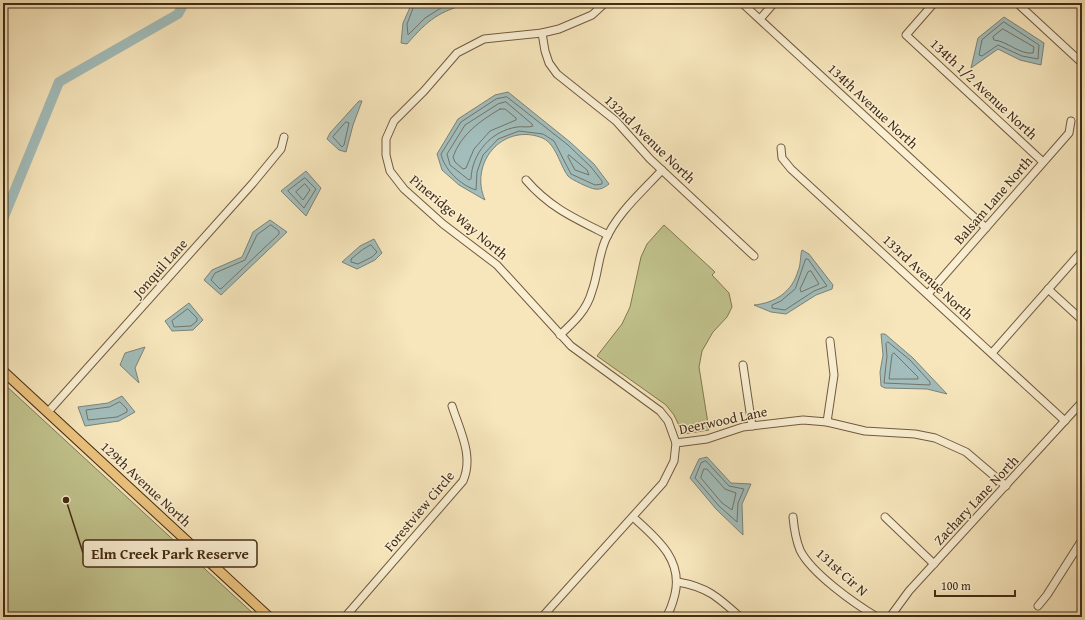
<svg xmlns="http://www.w3.org/2000/svg" width="1085" height="620" font-family="'Gentium Book Plus',serif">
<style>
.green{fill:#c1c38d;stroke:#827850}
.water{fill:#a2bdbb;stroke:#7c8378}
.lines{fill:none;stroke-linecap:round;stroke-linejoin:round}
.shore{stroke:#737468;stroke-width:1}
.river{stroke:#a2bdbb;stroke-width:10}
.minor-casing{stroke:#715a3e;stroke-width:9}
.major-casing{stroke:#442c14;stroke-width:11}
.minor{stroke:#faefd3;stroke-width:7}
.major{stroke:#ecc37e;stroke-width:9}
.labels{text-anchor:middle;dominant-baseline:central;stroke-width:3;stroke-linejoin:round;paint-order:stroke}
.street-label{font-size:14px;fill:#442c14;stroke:#faefd3}
.leader{fill:none;stroke:#442c14;stroke-width:1.5}
.callout-dot{fill:#442c14;stroke:#faefd3;stroke-width:1.5}
.callout{fill:#faefd3;stroke:#442c14;stroke-width:1.5}
.callout-label{font-size:15px;text-anchor:middle;font-weight:bold;fill:#442c14}
</style>
<rect width="100%" height="100%" fill="#f7e6bc"/>
<filter id="stains"><feTurbulence type="fractalNoise" baseFrequency=".005" numOctaves="4"/><feColorMatrix values="0 0 0 0 .2 0 0 0 0 .09 0 0 0 0 .02 0 0 0 .5 -.17"/></filter>
<radialGradient id="worn" r=".72"><stop offset=".6" stop-color="#630" stop-opacity="0"/><stop offset="1" stop-color="#630" stop-opacity=".3"/></radialGradient>
<g class="green">
<path d="M 664,225 L 715,272 L 712,275 L 729,293 L 732,307 L 727,317 L 713,332 L 702,351 L 699,367 L 709,430 L 683,434 L 674,415 L 666,405 L 597,356 L 622,324 L 630,307 L 641,257 L 647,244 Z"/>
<path d="M 3,383 L 257,617 L 3,617 Z"/>
</g>
<g class="water">
<path d="M 412,3 L 470,3 C 438,12 429,19 407,44 L 401,43 L 403,23 Z"/>
<path d="M 1004,17 L 1044,43 L 1041,65 L 1020,60 L 998,49 L 971,68 L 978,38 Z"/>
<path d="M 508,92 L 570,142 L 594,164 L 609,184 C 605,187 601,190 595,189 C 591,189 570,179 568,176 C 559,164 556,142 540,137 C 501,124 469,164 485,200 L 459,185 L 442,170 L 437,154 L 458,119 L 495,95 Z"/>
<path d="M 359,101 L 362,101 L 353,125 L 346,152 L 339,150 L 327,139 L 330,133 Z"/>
<path d="M 306,171 L 321,188 L 306,216 L 281,191 Z"/>
<path d="M 270,220 L 287,232 L 221,295 L 204,280 L 212,270 L 242,257 L 253,232 Z"/>
<path d="M 374,239 L 382,253 L 375,260 L 357,269 L 342,262 L 360,246 Z"/>
<path d="M 802,250 L 809,254 L 833,285 L 832,289 L 816,295 L 786,314 L 771,312 L 754,305 C 775,303 792,292 798,271 C 801,265 800,255 802,250 Z"/>
<path d="M 189,303 L 203,320 L 193,330 L 172,331 L 165,321 Z"/>
<path d="M 881,334 L 885,334 L 913,358 L 947,394 L 927,389 L 885,388 L 881,386 L 880,372 L 883,355 Z"/>
<path d="M 145,347 L 135,368 L 139,383 L 120,365 L 125,353 Z"/>
<path d="M 122,396 L 135,412 L 119,421 L 85,426 L 78,407 L 108,403 Z"/>
<path d="M 707,457 L 731,483 L 751,484 L 742,504 L 743,535 L 716,509 L 690,478 L 699,459 Z"/>
</g>
<g class="lines">
<g class="shore">
<path d="M 415,3 L 407,24 L 408,35 L 425,18 L 444,6 L 455,3"/>
<path d="M 1004,22 L 1039,45 L 1038,59 L 1022,56 L 998,45 L 982,56 L 979,55 L 982,40 Z"/>
<path d="M 1003,29 L 1034,47 L 1033,53 C 1020,55 1007,41 994,40 L 993,37 Z"/>
<path d="M 507,97 L 568,145 L 591,167 L 602,181 L 602,184 L 595,185 L 571,174 L 554,141 L 543,134 L 519,131 L 498,139 L 483,155 L 477,172 L 476,190 C 460,185 444,169 441,154 L 461,122 L 496,99 Z"/>
<path d="M 506,102 L 532,124 L 533,126 C 528,128 522,126 517,127 C 491,131 472,153 471,179 L 469,180 L 450,165 L 447,154 L 465,125 L 498,104 Z"/>
<path d="M 500,109 L 505,109 L 516,118 L 516,120 L 490,131 L 474,149 L 466,168 L 463,169 L 455,162 L 453,157 C 461,134 480,121 500,109 Z"/>
<path d="M 346,122 L 349,123 L 344,145 L 342,147 L 333,137 Z"/>
<path d="M 569,155 L 587,170 L 589,175 L 575,170 L 568,157 Z"/>
<path d="M 305,178 L 316,189 L 304,208 L 288,191 Z"/>
<path d="M 305,184 L 310,190 L 303,200 L 296,192 Z"/>
<path d="M 271,225 L 279,231 L 279,234 L 222,288 L 220,289 L 211,280 L 215,273 L 245,260 L 257,235 Z"/>
<path d="M 371,245 L 377,252 L 372,257 L 358,264 L 351,262 L 351,259 L 362,250 Z"/>
<path d="M 806,259 L 808,259 L 827,286 L 814,291 L 785,310 L 772,308 L 772,305 L 781,301 L 795,289 Z"/>
<path d="M 811,271 L 819,284 L 801,292 L 800,289 L 808,272 Z"/>
<path d="M 188,309 L 197,318 L 197,321 L 191,326 L 174,327 L 172,321 Z"/>
<path d="M 888,342 L 910,360 L 930,382 L 930,385 L 884,383 L 887,356 L 886,344 Z"/>
<path d="M 894,353 L 918,377 L 918,379 L 889,379 L 892,355 Z"/>
<path d="M 120,402 L 127,409 L 127,412 L 117,417 L 88,420 L 86,410 L 109,407 Z"/>
<path d="M 706,461 L 729,486 L 744,489 L 738,503 L 737,522 L 719,506 L 695,478 L 701,463 Z"/>
<path d="M 704,469 L 707,469 L 725,489 L 736,493 L 732,510 L 722,503 L 701,478 Z"/>
</g>
<path class="river" d="M 3,219 L 59,82 L 178,14 L 184,3"/>
<defs>
<g id="minor">
<path d="M 605,3 L 592,15 L 559,29 L 542,33 L 484,39 L 457,53 L 424,91 L 394,121 L 386,139 L 386,155 L 390,171 L 404,189 L 443,224 L 497,265 L 571,346 L 660,411 L 668,421 L 676,443"/>
<path d="M 742,3 L 986,228"/>
<path d="M 934,3 L 906,35 L 1043,162"/>
<path d="M 1017,3 L 1082,63"/>
<path d="M 760,19 L 774,3"/>
<path d="M 542,33 L 545,51 L 549,63 L 557,74 L 616,121 L 650,159 L 754,256"/>
<path d="M 781,148 L 782,158 L 791,169 L 1065,421"/>
<path d="M 526,180 C 550,208 576,219 608,235"/>
<path d="M 1048,289 L 1082,320"/>
<path d="M 928,294 L 1069,133 L 1071,121"/>
<path d="M 560,335 C 574,322 587,310 592,291 C 598,275 598,258 605,241 C 617,213 642,192 662,170"/>
<path d="M 992,353 L 1082,251"/>
<path d="M 743,365 L 752,426"/>
<path d="M 48,412 L 253,183 L 281,149 L 284,137"/>
<path d="M 827,422 L 834,375 L 830,341"/>
<path d="M 633,517 C 656,538 683,559 675,594 C 673,602 671,610 666,617"/>
<path d="M 793,517 C 794,528 796,540 800,550 C 811,573 855,604 877,617"/>
<path d="M 885,517 L 934,564"/>
<path d="M 678,582 C 707,587 718,597 740,617"/>
<path d="M 1038,606 L 1047,595 L 1082,540"/>
<path d="M 345,617 L 463,481 C 474,456 460,431 452,406"/>
<path d="M 542,617 L 663,483 L 674,461 L 676,443 L 707,439 L 743,427 L 803,420 L 827,422 L 865,431 L 915,434 L 935,438 L 966,452 L 1006,486"/>
<path d="M 890,617 L 909,591 L 1082,402"/>
</g>
<path id="major" d="M 3,371 L 269,617"/>
</defs>
<use href="#minor" class="minor-casing"/>
<use href="#major" class="major-casing"/>
<use href="#minor" class="minor"/>
<use href="#major" class="major"/>
</g>
<g class="labels">
<g class="street-label">
<text transform="translate(984 89) rotate(43)">134th 1/2 Avenue North</text>
<text transform="translate(873 106) rotate(43)">134th Avenue North</text>
<text transform="translate(650 139) rotate(44)">132nd Avenue North</text>
<text transform="translate(993 200) rotate(-49)">Balsam Lane North</text>
<text transform="translate(459 217) rotate(40)">Pineridge Way North</text>
<text transform="translate(160 268) rotate(-48)">Jonquil Lane</text>
<text transform="translate(928 277) rotate(43)">133rd Avenue North</text>
<text transform="translate(723 420) rotate(-12)">Deerwood Lane</text>
<text transform="translate(146 484) rotate(43)">129th Avenue North</text>
<text transform="translate(976 500) rotate(-47)">Zachary Lane North</text>
<text transform="translate(419 511) rotate(-50)">Forestview Circle</text>
<text transform="translate(842 572) rotate(42)">131st Cir N</text>
</g>
</g>
<path class="leader" d="M66 500L83 553"/>
<circle class="callout-dot" cx="66" cy="500" r="4"/>
<rect class="callout" x="83" y="540" width="174" height="27" rx="4"/>
<g class="callout-label">
<text x="170" y="559">Elm Creek Park Reserve</text>
</g>
<rect width="1085" height="620" fill="none" stroke="#f7e6bc" stroke-width="16"/>
<rect x="4" y="4" width="1077" height="612" fill="none" stroke="#442c14" stroke-width="2"/>
<rect x="8" y="8" width="1069" height="604" fill="none" stroke="#442c14"/>
<path d="M935 590v6h80v-6" fill="none" stroke="#442c14" stroke-width="2"/>
<text x="941" y="590" font-size="12" fill="#442c14" stroke="#faefd3" stroke-width="3" paint-order="stroke">100 m</text>
<rect width="100%" height="100%" filter="url(#stains)"/>
<rect width="100%" height="100%" fill="url(#worn)"/>
</svg>
